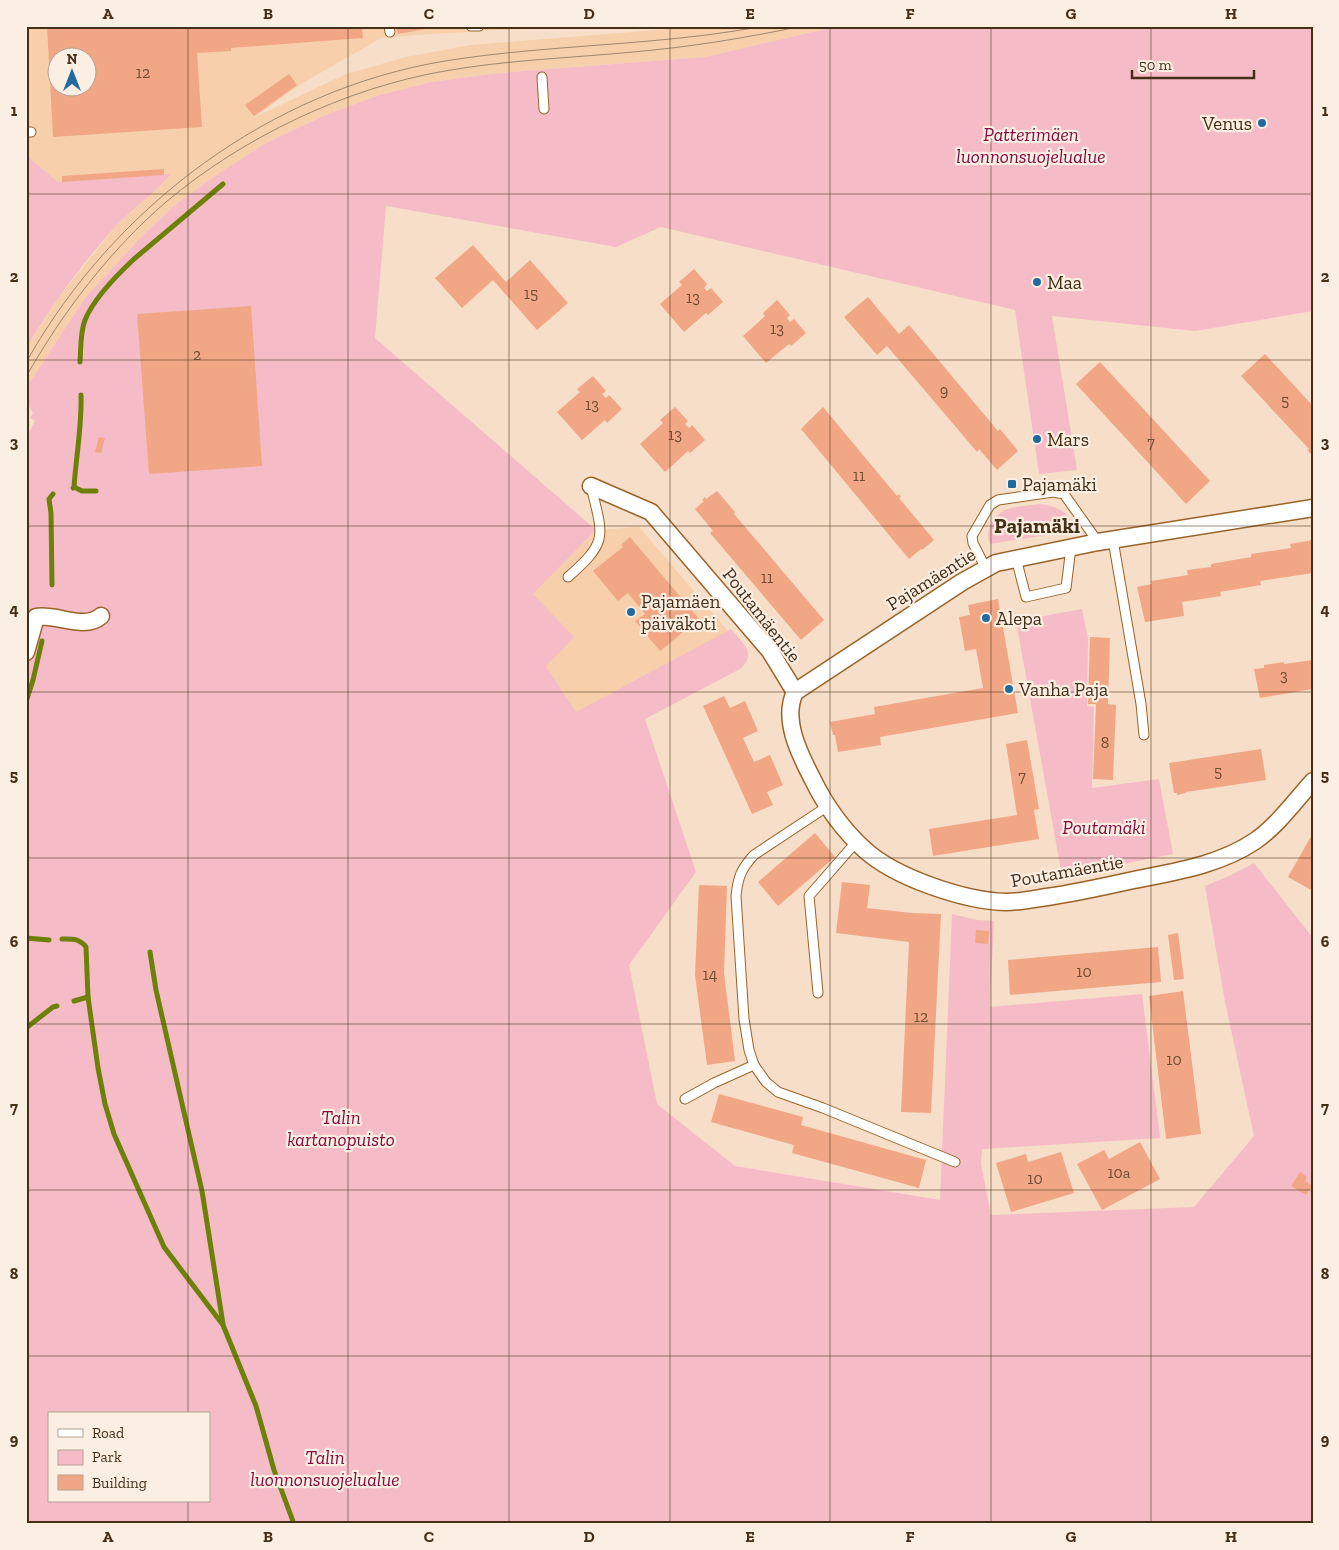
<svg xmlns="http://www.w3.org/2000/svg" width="1339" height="1550" font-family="'Zilla Slab',serif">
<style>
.built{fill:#f7cfaa;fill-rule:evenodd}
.green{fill:#f5bcc8;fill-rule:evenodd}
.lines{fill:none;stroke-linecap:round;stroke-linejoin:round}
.stream{stroke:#6d8108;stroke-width:5}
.building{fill:#f1a786;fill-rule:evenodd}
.lane-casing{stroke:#996329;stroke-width:11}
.street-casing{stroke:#996329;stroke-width:19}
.lane{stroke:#fff;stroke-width:9}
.street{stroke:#fff;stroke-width:16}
.tram{stroke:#a08871;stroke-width:1}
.grid{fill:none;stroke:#462f17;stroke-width:1;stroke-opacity:0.55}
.poi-dot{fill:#226a9e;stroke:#fbeee3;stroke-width:2}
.labels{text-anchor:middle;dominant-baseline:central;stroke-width:4.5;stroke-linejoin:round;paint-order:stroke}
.number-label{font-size:16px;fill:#714d33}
.poi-label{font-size:19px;fill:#462f17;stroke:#fbeee3;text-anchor:start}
.park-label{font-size:19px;font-style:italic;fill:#86083e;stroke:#fbeee3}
.street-label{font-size:19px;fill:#462f17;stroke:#fbeee3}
.quarter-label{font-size:21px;font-weight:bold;fill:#462f17;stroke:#fbeee3}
.neatline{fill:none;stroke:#462f17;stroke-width:2}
.grid-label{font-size:16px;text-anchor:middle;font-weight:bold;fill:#462f17}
</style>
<rect width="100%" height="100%" fill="#f7dec8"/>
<g class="built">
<path d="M 26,26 L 569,26 L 430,34 L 381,38 L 301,84 L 253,118 L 346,74 L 406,57 L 471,45 L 707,26 L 839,26 L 705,57 L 499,73 L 431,82 L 376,96 L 326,115 L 268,142 L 219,173 L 179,202 L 146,232 L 85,298 L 26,388 L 26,349 L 59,297 L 118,224 L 172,175 L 58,182 L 26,155 ZM 58,58 L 88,58 L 88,88 L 58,88 Z"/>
<path d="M 639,527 L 728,631 L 576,713 L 546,666 L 533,594 L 596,530 Z"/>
</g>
<g class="green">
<path d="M 838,26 L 1313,26 L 1313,311 L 1195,331 L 1052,316 L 1077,470 L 1039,474 L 1015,310 L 661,227 L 616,247 L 386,206 L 375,338 L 596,530 L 533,594 L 574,637 L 546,666 L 576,712 L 731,629 C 742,643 758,653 740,669 L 645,719 L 696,872 L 629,965 L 657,1104 L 735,1166 L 940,1200 L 952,914 L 977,920 L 994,921 L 990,1007 L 1142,994 L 1160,1138 L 982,1149 L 981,1164 L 991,1215 L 1194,1207 L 1254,1136 L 1225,1002 L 1205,886 L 1229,876 L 1254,863 L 1313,938 L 1313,1524 L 26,1524 L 26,438 L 35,421 L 30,418 L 33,413 L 26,401 L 26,388 L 85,298 L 146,232 L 179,202 L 219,173 L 268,142 L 326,115 L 376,96 L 431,82 L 499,73 L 705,57 ZM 49,1414 L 209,1414 L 209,1501 L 49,1501 Z"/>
<path d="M 26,155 L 58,182 L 172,174 C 155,192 135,207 118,224 C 83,262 52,304 26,349 Z"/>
<path d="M 1038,504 C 1056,506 1072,511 1073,531 L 990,544 C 984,531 993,516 1005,510 C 1015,506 1028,506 1038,504 Z"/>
<path d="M 1082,609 L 1088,639 L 1087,706 L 1094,707 L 1092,788 L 1159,779 L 1173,854 L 1062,876 L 1016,621 Z"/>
</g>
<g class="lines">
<g class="stream">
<path d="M 80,362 C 81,349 80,333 85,320 C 93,300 118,274 134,259 L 223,184"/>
<path d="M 74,487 L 82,491 L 96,491"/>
<path d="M 73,488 L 74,487 C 76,457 82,426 81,395"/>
<path d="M 52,585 L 51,513 L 49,499 L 53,494"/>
<path d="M 26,702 L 33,680 L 42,641"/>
<path d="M 26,938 L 49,940"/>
<path d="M 62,939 C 72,939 79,938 86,947 L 88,997 L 98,1068 L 105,1104 L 114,1134 L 164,1247 L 223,1325 L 256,1406 L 274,1470 L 294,1524"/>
<path d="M 150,952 L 156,990 L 202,1191 L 223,1324"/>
<path d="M 74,1001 L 88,997"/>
<path d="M 26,1028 L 53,1007 L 57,1006"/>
</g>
</g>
<g class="building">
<path d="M 47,26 L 362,26 L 363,38 L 231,48 L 231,51 L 197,53 L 202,127 L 53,137 ZM 58,58 L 88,58 L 88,88 L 58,88 Z"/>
<path d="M 396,26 L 436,26 L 436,27 L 398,34 Z"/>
<path d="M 289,74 L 297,85 L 254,116 L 245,105 Z"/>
<path d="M 164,169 L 164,175 L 62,182 L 62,176 Z"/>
<path d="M 473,245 L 506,282 L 530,260 L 568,303 L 537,330 L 493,280 L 462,308 L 435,278 Z"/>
<path d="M 694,269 L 707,284 L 704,288 L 707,291 L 711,288 L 723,302 L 708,315 L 706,313 L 684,332 L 660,304 L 682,285 L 679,282 Z"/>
<path d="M 868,297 L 899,334 L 909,325 L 998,431 L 1000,429 L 1018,451 L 997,470 L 979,449 L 977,452 L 887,346 L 877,355 L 844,317 Z"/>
<path d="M 777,300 L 790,315 L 787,318 L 790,322 L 794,319 L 806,333 L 791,346 L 789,344 L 766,363 L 743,336 L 765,316 L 763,313 Z"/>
<path d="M 251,306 L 262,466 L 149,474 L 137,314 Z"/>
<path d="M 1265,354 L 1313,406 L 1313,456 L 1307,450 L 1309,449 L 1241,376 Z"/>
<path d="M 1100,362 L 1210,481 L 1186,504 L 1076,384 Z"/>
<path d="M 593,376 L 606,391 L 602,394 L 606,398 L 609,395 L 622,409 L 607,423 L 605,420 L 582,440 L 557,412 L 580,392 L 577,389 Z"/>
<path d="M 675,407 L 688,421 L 685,424 L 689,428 L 692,425 L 705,440 L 690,453 L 688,451 L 665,472 L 640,444 L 663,423 L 660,420 Z"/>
<path d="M 823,407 L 897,496 L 899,494 L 901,497 L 899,498 L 934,540 L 922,550 L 921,549 L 909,559 L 801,429 Z"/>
<path d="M 99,437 L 105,438 L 101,453 L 95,452 Z"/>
<path d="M 717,491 L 735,512 L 734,514 L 824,620 L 801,640 L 710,533 L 713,531 L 695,509 L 704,501 L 702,500 L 705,497 L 706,499 Z"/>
<path d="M 630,537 L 699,619 L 660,651 L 635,621 L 645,614 L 628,593 L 618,601 L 593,571 L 623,547 L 621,545 Z"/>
<path d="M 1313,540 L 1313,573 L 1260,581 L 1261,585 L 1220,592 L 1221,596 L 1182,602 L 1184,616 L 1145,622 L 1137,587 L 1152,584 L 1151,581 L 1188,575 L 1187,570 L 1211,567 L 1211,564 L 1251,557 L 1251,554 L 1291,548 L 1290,544 Z"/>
<path d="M 998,599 L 1018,713 L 880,737 L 881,745 L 838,752 L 835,735 L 833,735 L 830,722 L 875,714 L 874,707 L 983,688 L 976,649 L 965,651 L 959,617 L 970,615 L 968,605 Z"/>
<path d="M 1090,637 L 1110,638 L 1108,704 L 1116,705 L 1113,780 L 1093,779 L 1096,704 L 1088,704 Z"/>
<path d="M 1313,660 L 1313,689 L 1260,698 L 1254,669 L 1264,668 L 1264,665 L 1284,662 L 1284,664 Z"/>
<path d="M 724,696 L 730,708 L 745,701 L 758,731 L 743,738 L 754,762 L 770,755 L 783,785 L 767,792 L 773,805 L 752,814 L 703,706 Z"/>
<path d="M 1027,740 L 1039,809 L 1034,810 L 1039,839 L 933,856 L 929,829 L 1017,815 L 1006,744 Z"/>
<path d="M 1261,749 L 1266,780 L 1186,792 L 1186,793 L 1177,795 L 1177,793 L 1174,793 L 1169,763 Z"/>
<path d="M 815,833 L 835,857 L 778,906 L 758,882 Z"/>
<path d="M 1313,833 L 1313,891 L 1288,877 Z"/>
<path d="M 842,882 L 870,885 L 867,908 L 911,913 L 941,914 L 931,1113 L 901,1112 L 909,942 L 836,933 Z"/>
<path d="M 699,885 L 727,886 L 724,973 L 735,1061 L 707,1065 L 695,975 Z"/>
<path d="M 976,930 L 989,931 L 988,944 L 975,943 Z"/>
<path d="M 1178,933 L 1184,979 L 1174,980 L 1168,935 Z"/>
<path d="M 1158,947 L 1161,982 L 1010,995 L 1008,960 Z"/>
<path d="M 1183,991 L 1201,1134 L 1166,1139 L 1149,996 Z"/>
<path d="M 719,1094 L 803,1117 L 801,1125 L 926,1160 L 919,1188 L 792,1153 L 794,1145 L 711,1122 Z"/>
<path d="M 1140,1142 L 1160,1179 L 1102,1210 L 1077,1164 L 1104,1150 L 1109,1159 Z"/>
<path d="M 1061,1152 L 1074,1193 L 1011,1212 L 996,1163 L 1026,1154 L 1028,1162 Z"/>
<path d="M 1300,1172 L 1307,1177 L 1305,1181 L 1312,1186 L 1306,1195 L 1291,1186 Z"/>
</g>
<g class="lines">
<defs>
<g id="lane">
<path d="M 389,26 L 390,32"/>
<path d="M 471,26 L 479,26"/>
<path d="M 542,77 L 544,109"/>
<path d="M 26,132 L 31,132"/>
<path d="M 1113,540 L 1141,704 L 1144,735"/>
<path d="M 1016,558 L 1026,597 L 1066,588 L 1071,547"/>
<path d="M 985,567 L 973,543 L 972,536 L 990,505 L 998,500 L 1053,492 L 1064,494 L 1098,542"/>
<path d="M 568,577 C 609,541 603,537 591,486"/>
<path d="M 828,806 L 754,855 C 741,869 738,877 736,896 L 744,1019 L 749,1050 L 754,1065 L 766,1082 L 778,1092 L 823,1108 L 955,1162"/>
<path d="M 818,993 L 809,896 L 857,841"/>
<path d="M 685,1099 L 714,1083 L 754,1065"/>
</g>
<g id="street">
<path d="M 591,486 L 651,512 L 770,651 L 795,692"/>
<path d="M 26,652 L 36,617 C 56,613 84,631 101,616"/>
<path d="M 795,692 C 782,719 799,753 812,778 C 825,805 843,830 865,850 C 896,878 965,901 1006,902 C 1020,902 1034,899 1047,897 C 1075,893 1102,887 1129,881 C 1172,872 1218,866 1255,841 C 1277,826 1295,801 1313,781"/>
<path d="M 795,692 L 962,582 L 996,563 L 1098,542 L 1313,508"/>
</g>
</defs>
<use href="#lane" class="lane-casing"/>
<use href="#street" class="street-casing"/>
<use href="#lane" class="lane"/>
<use href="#street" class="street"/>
<g class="tram">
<path d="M 28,359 C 115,206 270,90 445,61 C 551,44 659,46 764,26"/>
<path d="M 26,377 C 62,313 110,250 166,202 C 243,137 346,88 445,71 C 507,60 570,58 633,52 C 690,47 746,38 802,26"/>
</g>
</g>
<path class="grid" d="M 188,26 L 188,1414M 348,26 L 348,1524M 509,26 L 509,1524M 670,26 L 670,1524M 830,26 L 830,1524M 991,26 L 991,1524M 1151,26 L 1151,1524M 26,194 L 1313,194M 26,360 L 1313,360M 26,526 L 1313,526M 26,692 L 1313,692M 26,858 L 1313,858M 26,1024 L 1313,1024M 26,1190 L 1313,1190M 26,1356 L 1313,1356M 188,1501 L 188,1524"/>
<g class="poi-dot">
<circle cx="1262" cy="123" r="5"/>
<circle cx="1037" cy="282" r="5"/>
<circle cx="1037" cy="439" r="5"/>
<rect x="1007" y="479" width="10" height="10" rx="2.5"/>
<circle cx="631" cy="612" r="5"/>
<circle cx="986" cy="618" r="5"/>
<circle cx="1009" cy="689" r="5"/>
</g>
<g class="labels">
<g class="number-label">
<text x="143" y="72">12</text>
<text x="531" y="293">15</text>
<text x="693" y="297">13</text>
<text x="777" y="328">13</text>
<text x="197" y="354">2</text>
<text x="944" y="390">9</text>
<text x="1285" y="400">5</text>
<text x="592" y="404">13</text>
<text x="675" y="434">13</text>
<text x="1151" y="442">7</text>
<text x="859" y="475">11</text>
<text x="767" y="577">11</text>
<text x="1284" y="675">3</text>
<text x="1105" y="742">8</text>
<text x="1218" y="771">5</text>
<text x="1022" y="776">7</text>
<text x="1084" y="971">10</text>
<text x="710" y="974">14</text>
<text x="921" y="1016">12</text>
<text x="1174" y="1059">10</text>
<text x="1119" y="1172">10a</text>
<text x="1035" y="1178">10</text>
</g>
<g class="poi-label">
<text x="1252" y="123" text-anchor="end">Venus</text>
<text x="1047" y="282">Maa</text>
<text x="1047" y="439">Mars</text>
<text x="1022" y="484">Pajamäki</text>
<text x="641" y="601">Pajamäen<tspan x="641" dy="22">päiväkoti</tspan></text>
<text x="996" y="618">Alepa</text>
<text x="1019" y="689">Vanha Paja</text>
</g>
<g class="park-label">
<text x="1031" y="134">Patterimäen<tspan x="1031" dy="22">luonnonsuojelualue</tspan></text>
<text x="1104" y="827">Poutamäki</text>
<text x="341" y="1117">Talin<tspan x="341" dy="22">kartanopuisto</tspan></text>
<text x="325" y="1457">Talin<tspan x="325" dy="22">luonnonsuojelualue</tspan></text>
</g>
<g class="street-label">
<text transform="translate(931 579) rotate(-32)">Pajamäentie</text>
<text transform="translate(762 615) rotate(52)">Poutamäentie</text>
<text transform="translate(1067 871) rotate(-10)">Poutamäentie</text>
</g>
<g class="quarter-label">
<text x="1037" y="525">Pajamäki</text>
</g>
</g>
<rect width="1339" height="1550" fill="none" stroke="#fbeee3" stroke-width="55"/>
<rect x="48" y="1412" width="162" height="90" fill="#fbeee3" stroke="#b3a291"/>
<rect x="58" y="1429" width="25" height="8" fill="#ffffff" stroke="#b3a291"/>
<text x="92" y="1438" font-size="15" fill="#462f17">Road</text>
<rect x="58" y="1450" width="25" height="15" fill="#f5bcc8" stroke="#b3a291"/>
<text x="92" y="1462" font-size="15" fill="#462f17">Park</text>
<rect x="58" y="1475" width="25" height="15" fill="#f1a786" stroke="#b3a291"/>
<text x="92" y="1488" font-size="15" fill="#462f17">Building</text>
<g transform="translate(72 72)"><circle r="24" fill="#fbeee3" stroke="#b3a291"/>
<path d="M0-4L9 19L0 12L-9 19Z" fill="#226a9e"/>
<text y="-8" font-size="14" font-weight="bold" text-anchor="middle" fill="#462f17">N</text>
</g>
<path d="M1132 70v8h122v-8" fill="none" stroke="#462f17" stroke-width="2.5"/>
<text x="1139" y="70" font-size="15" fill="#462f17" stroke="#fbeee3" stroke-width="4" paint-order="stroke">50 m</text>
<rect x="28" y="28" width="1284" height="1494" class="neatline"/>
<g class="grid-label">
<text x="108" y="19">A</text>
<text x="268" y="19">B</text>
<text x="429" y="19">C</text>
<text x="589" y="19">D</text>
<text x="750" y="19">E</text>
<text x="910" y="19">F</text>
<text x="1071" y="19">G</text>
<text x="1231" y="19">H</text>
<text x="14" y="116">1</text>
<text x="1325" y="116">1</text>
<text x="14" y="282">2</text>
<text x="1325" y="282">2</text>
<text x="14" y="448">3</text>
<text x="1325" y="448">3</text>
<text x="14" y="615">4</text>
<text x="1325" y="615">4</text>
<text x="14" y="781">5</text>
<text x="1325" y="781">5</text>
<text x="14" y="947">6</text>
<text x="1325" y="947">6</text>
<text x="14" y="1113">7</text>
<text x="1325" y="1113">7</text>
<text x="14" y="1279">8</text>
<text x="1325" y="1279">8</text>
<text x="14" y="1445">9</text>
<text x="1325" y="1445">9</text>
<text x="108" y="1542">A</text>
<text x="268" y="1542">B</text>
<text x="429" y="1542">C</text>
<text x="589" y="1542">D</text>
<text x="750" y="1542">E</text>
<text x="910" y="1542">F</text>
<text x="1071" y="1542">G</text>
<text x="1231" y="1542">H</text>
</g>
</svg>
